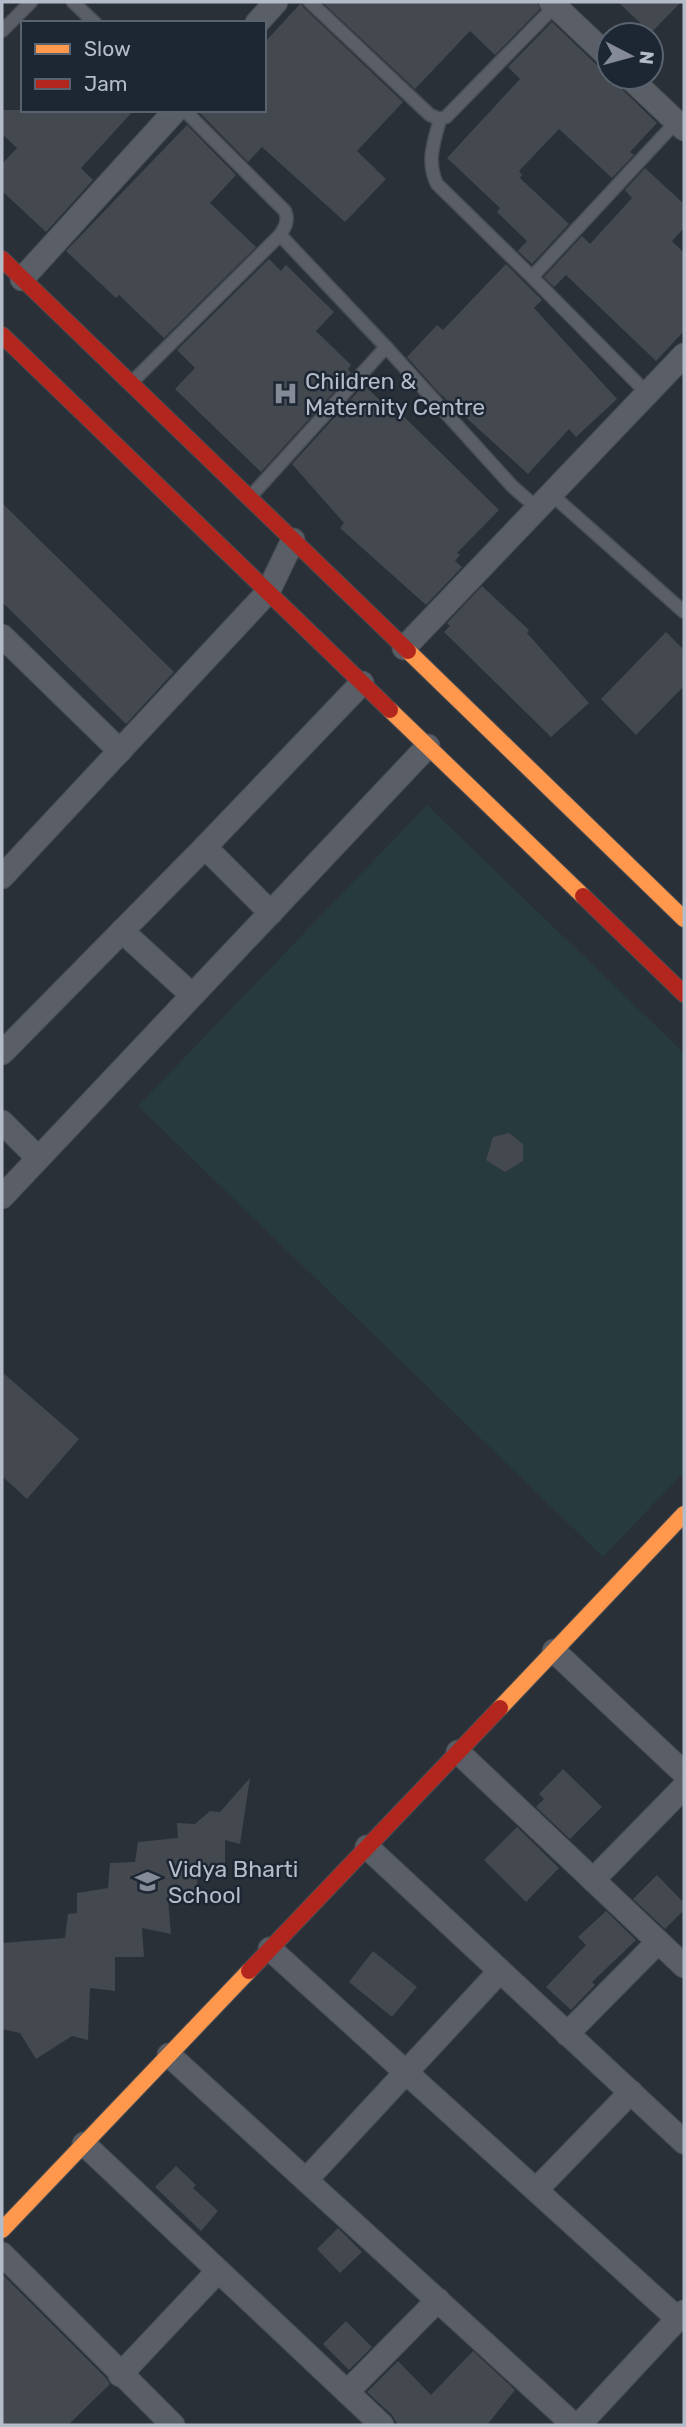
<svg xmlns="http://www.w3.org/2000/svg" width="686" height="2427" font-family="Rubik,sans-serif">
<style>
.green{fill:#273a3e}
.building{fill:#444950}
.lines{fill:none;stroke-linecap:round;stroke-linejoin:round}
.lane-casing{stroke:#484c53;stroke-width:15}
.street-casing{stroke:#484c53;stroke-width:25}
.slow-casing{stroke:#484c53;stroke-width:18}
.jam-casing{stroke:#484c53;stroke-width:18}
.lane{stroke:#5a5e66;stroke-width:12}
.street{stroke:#5a5e66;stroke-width:23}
.slow{stroke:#ff974d;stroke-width:16}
.jam{stroke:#b3261e;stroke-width:16}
.labels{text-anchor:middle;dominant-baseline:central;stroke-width:5;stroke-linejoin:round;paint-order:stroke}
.poi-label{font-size:23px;fill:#b4bcc9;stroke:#1d2633;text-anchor:start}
</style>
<rect width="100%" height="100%" fill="#2a3038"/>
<path class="green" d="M 427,805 L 684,1053 L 684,1472 L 603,1557 L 138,1106 Z"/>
<g class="building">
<path d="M 322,2 L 537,2 L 540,9 L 495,55 L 470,31 L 415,89 Z"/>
<path d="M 618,2 L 681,2 L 651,33 Z"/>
<path d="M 301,3 L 304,8 L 403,102 L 357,151 L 386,179 L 345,222 L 262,147 L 248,162 L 199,112 L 200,110 L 264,110 L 264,43 Z"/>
<path d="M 552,22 L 657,123 L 630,152 L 634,155 L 612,178 L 559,129 L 519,171 L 522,175 L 520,178 L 569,224 L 532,264 L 518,251 L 527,241 L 497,212 L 500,208 L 447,158 L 520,79 L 508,67 Z"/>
<path d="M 2,110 L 134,110 L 81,168 L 93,180 L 46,232 L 2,191 L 2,164 L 17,148 L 2,134 Z"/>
<path d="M 187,125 L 236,175 L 210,203 L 256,247 L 164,338 L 119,295 L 116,298 L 66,251 Z"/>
<path d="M 645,168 L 684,204 L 684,228 L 672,241 L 684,253 L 684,331 L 656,361 L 566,275 L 554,287 L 544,277 L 582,236 L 590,244 L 632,198 L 625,190 Z"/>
<path d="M 269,259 L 281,271 L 286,265 L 334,312 L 316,331 L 351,365 L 348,369 L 351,373 L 261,472 L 175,389 L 195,368 L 177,350 Z"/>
<path d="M 506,264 L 542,300 L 534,308 L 617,399 L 576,437 L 569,429 L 528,474 L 439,393 L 407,357 L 437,325 L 443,330 Z"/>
<path d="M 364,385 L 380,400 L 383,396 L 499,510 L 457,553 L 460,555 L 455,561 L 462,567 L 426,605 L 340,528 L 344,523 L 292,464 Z"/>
<path d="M 2,503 L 174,672 L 126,724 L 2,602 Z"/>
<path d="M 482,586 L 529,630 L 527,633 L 589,703 L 551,737 L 444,632 L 450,626 L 447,623 Z"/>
<path d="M 666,632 L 684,650 L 684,686 L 636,735 L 601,699 Z"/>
<path d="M 509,1133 L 523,1144 L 523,1161 L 505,1172 L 486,1160 L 493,1137 Z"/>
<path d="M 2,1372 L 79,1439 L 27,1499 L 2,1476 Z"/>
<path d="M 563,1769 L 602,1807 L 570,1839 L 536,1807 L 544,1799 L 539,1794 Z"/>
<path d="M 250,1778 L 240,1844 L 225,1840 L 225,1875 L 197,1871 L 198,1905 L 168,1899 L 171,1934 L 142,1928 L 144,1957 L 115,1957 L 115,1991 L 90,1988 L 88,2040 L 72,2036 L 36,2059 L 20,2033 L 2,2029 L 2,1943 L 65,1938 L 68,1914 L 77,1913 L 77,1893 L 108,1888 L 110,1863 L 135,1862 L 138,1842 L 178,1838 L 177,1823 L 195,1824 L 210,1811 L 220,1812 Z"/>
<path d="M 517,1827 L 559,1868 L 526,1902 L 484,1860 Z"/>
<path d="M 657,1875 L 684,1903 L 684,1910 L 665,1929 L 633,1899 Z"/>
<path d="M 606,1911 L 636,1940 L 592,1982 L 595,1985 L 571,2010 L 546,1987 L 586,1945 L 578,1937 Z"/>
<path d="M 373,1951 L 417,1987 L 392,2017 L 349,1982 Z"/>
<path d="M 176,2166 L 196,2185 L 193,2188 L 218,2211 L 201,2231 L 155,2187 Z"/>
<path d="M 338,2228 L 362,2252 L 340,2273 L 317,2249 Z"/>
<path d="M 2,2274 L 106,2378 L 110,2384 L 68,2425 L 2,2425 Z"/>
<path d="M 346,2321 L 372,2347 L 349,2370 L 323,2344 Z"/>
<path d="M 473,2351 L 515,2390 L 487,2425 L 398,2425 L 392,2415 L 367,2392 L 398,2361 L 431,2395 Z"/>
</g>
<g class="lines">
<defs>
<g id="lane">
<path d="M 73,2 L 95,23"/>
<path d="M 310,2 L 430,115 L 440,119 L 446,117 L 555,6"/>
<path d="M 2,31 L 31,2"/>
<path d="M 440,119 C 434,142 426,161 437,184 L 532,277"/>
<path d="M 280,235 L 386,347"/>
<path d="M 131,383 L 280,235 C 285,227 289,221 285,211 L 184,110"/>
<path d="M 648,394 L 532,277 L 676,122"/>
<path d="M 551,494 L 684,612"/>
<path d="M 251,496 L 386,347 L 512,486 L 538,509"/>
</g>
<g id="street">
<path d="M 551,2 L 609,57"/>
<path d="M 257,23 L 276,2"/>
<path d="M 629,77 L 684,129"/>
<path d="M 22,279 L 176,110"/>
<path d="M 2,636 L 120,751"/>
<path d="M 404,648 L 684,355"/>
<path d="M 205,847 L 271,913"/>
<path d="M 2,877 L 268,592 L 293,540"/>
<path d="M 122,931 L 192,995"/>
<path d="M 2,1053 L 205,847 L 362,683"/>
<path d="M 2,1122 L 38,1158"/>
<path d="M 2,1197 L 428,746"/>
<path d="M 554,1651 L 684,1773"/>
<path d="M 458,1752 L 684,1966"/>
<path d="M 367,1847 L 684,2142"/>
<path d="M 593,1880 L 684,1787"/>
<path d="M 270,1949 L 678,2319"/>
<path d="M 567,2034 L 658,1942"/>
<path d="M 169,2055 L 574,2425"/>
<path d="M 84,2144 L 382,2425"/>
<path d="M 306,2180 L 500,1971"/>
<path d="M 536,2190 L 631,2092"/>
<path d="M 2,2254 L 173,2425"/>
<path d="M 120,2375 L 218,2271"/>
<path d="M 347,2392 L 438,2300"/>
<path d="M 579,2425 L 684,2312"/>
</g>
<g id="slow">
<path d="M 408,651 L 684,919"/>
<path d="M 390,710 L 583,896"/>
<path d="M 500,1708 L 684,1514"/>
<path d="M 2,2230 L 249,1971"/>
</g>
<g id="jam">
<path d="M 2,259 L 408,651"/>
<path d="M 2,335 L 390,710"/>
<path d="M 583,896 L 684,994"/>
<path d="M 249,1971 L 500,1708"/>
</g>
</defs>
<use href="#lane" class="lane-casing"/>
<use href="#street" class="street-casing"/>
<use href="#slow" class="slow-casing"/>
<use href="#jam" class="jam-casing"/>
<use href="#lane" class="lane"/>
<use href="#street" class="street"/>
<use href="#slow" class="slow"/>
<use href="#jam" class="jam"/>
</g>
<defs>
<symbol id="hospital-bare" viewBox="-9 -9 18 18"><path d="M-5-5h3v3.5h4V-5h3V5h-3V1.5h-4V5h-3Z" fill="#848b96" stroke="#1d2633" stroke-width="2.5" paint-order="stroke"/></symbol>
<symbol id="school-bare" viewBox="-9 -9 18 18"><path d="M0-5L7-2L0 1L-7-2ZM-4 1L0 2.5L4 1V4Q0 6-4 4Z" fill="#848b96" stroke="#1d2633" stroke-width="2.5" paint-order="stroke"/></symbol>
</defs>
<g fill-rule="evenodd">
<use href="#hospital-bare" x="268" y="376" width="35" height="35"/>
<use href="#school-bare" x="130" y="1864" width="35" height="35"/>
</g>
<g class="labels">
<g class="poi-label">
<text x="305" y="381">Children &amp;<tspan x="305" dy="26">Maternity Centre</tspan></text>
<text x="168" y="1869">Vidya Bharti<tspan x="168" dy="26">School</tspan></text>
</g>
</g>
<rect width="686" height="2427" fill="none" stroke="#b4bcc9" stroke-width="7"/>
<rect x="21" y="21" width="245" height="91" fill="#1d2633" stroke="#59626f" stroke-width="2"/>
<rect x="35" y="44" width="35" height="10" fill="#ff974d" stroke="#59626f" stroke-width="2"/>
<text x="84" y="56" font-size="21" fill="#b4bcc9">Slow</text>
<rect x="35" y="79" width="35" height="10" fill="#b3261e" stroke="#59626f" stroke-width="2"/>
<text x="84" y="91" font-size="21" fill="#b4bcc9">Jam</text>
<g transform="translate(630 56) rotate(96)"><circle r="33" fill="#1d2633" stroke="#59626f" stroke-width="2"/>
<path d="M0-5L12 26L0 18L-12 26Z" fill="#848b96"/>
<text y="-10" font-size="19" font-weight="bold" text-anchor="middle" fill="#b4bcc9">N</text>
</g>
</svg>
